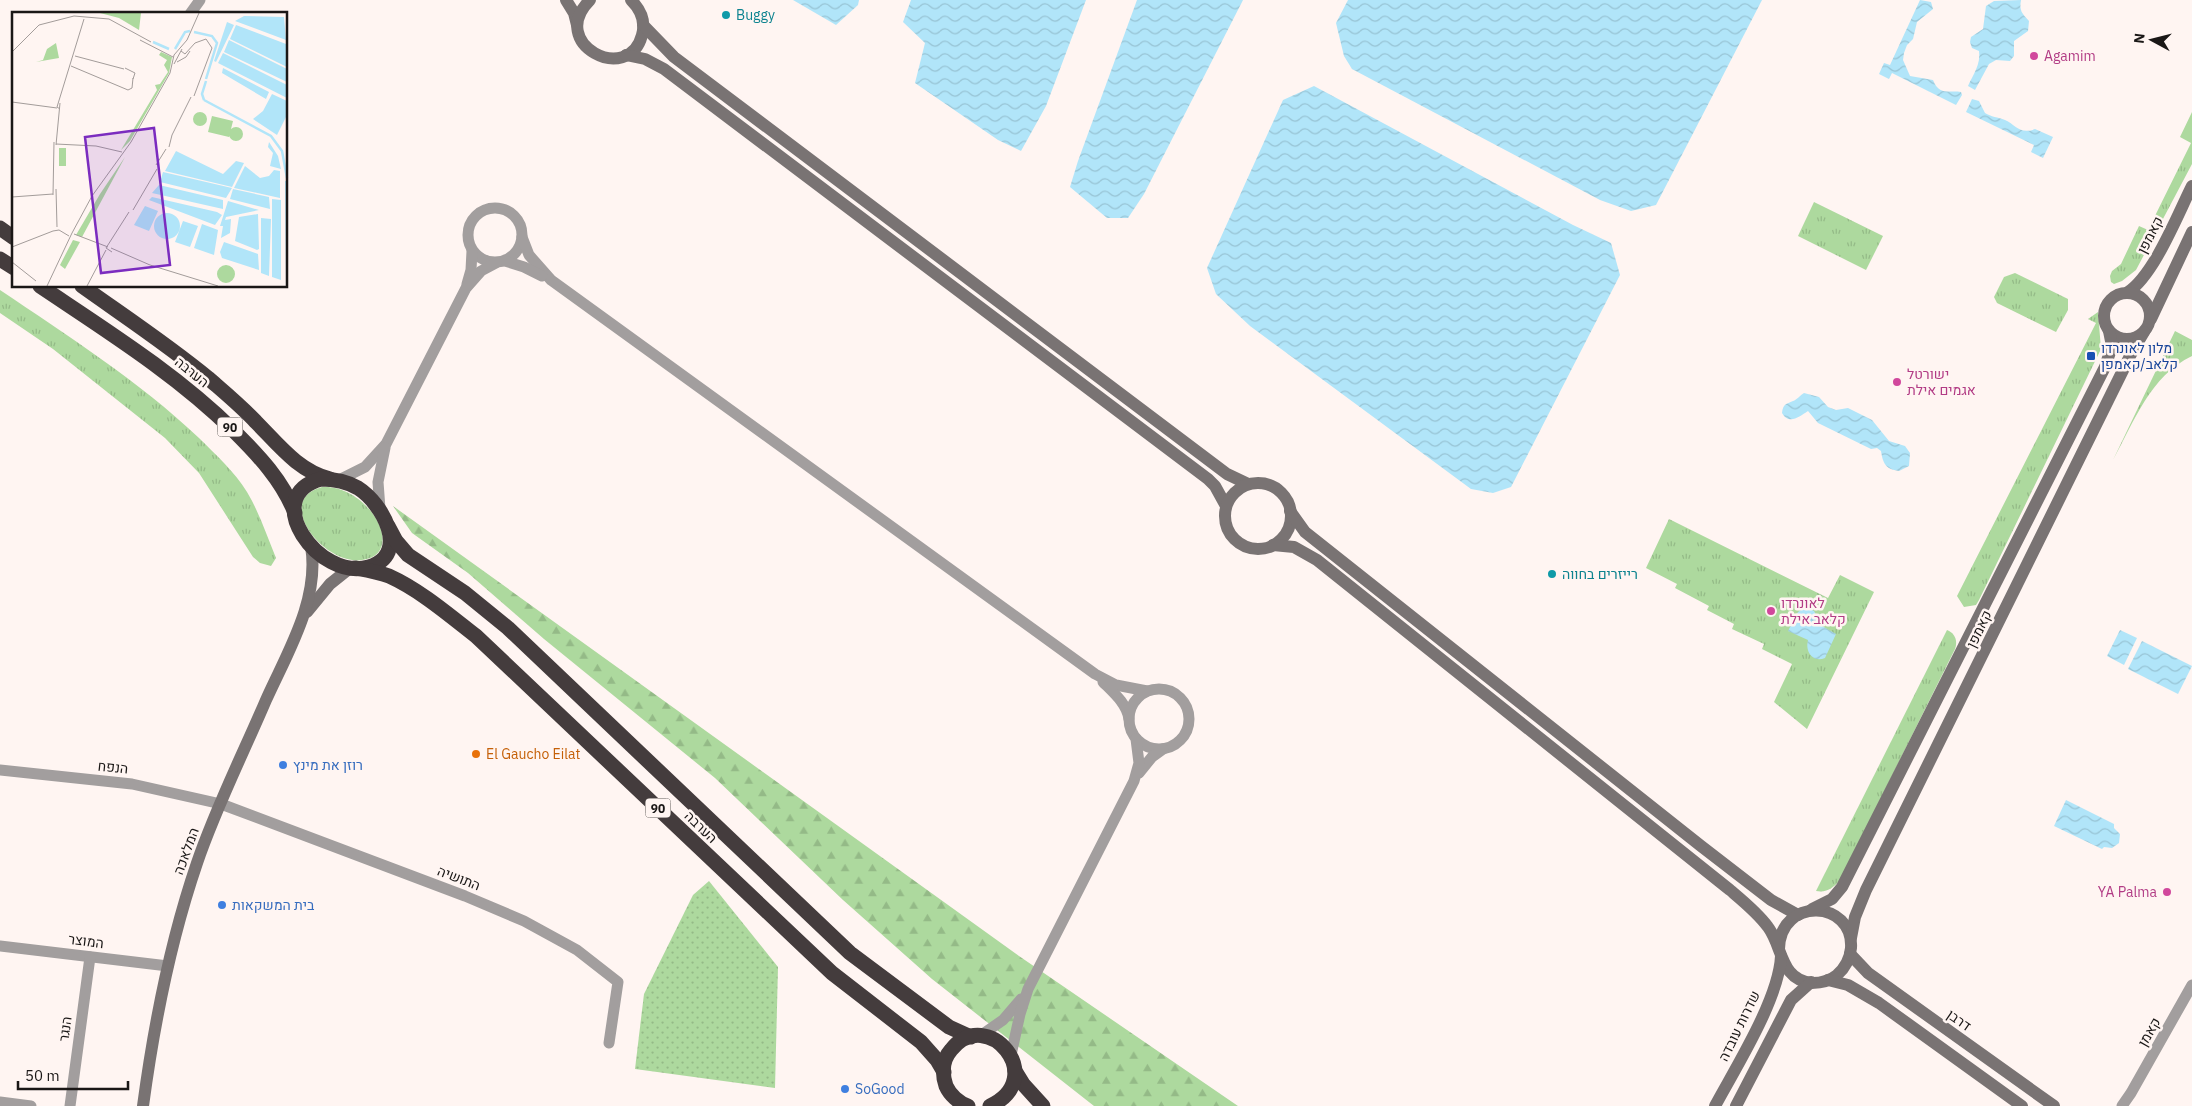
<svg xmlns="http://www.w3.org/2000/svg" width="2192" height="1106" font-family="'IBM Plex Sans',Heebo,sans-serif">
<style>
.grass{fill:url(#grass-dots)}
.forest{fill:url(#forest-firs)}
.park{fill:url(#park-tufts)}
.water{fill:url(#water-waves)}
.lines{fill:none;stroke-linecap:round;stroke-linejoin:round}
.street{stroke:#a29e9e;stroke-width:11}
.secondary{stroke:#797373;stroke-width:12}
.highway{stroke:#443c3d;stroke-width:15}
.culture-dot{fill:#0f9aa8;stroke:#fff5f2;stroke-width:2}
.hotel-dot{fill:#d1479c;stroke:#fff5f2;stroke-width:2}
.transit-dot{fill:#1a4fb4;stroke:#fff5f2;stroke-width:2}
.food-dot{fill:#e8710a;stroke:#fff5f2;stroke-width:2}
.shop-dot{fill:#3f7fe0;stroke:#fff5f2;stroke-width:2}
.labels{text-anchor:middle;dominant-baseline:central;stroke-width:5;stroke-linejoin:round;paint-order:stroke}
.shield{fill:#fff5f2;stroke:#5f5a58;stroke-width:1}
.shield-label{font-size:12px;font-weight:bold;fill:#1a1716}
.culture-label{font-size:14px;fill:#0d838f;stroke:#fff5f2;text-anchor:start}
.hotel-label{font-size:14px;fill:#b23c85;stroke:#fff5f2;text-anchor:start}
.street-label{font-size:14px;fill:#1a1716;stroke:#fff5f2}
.transit-label{font-size:14px;fill:#164399;stroke:#fff5f2;text-anchor:start}
.food-label{font-size:14px;fill:#c56008;stroke:#fff5f2;text-anchor:start}
.shop-label{font-size:14px;fill:#366cbe;stroke:#fff5f2;text-anchor:start}
.inset-river{fill:none;stroke:#b1e5f9;stroke-width:2.5}
.inset-road{fill:none;stroke:#a39c9a;stroke-width:1}
.view{fill:#7b2cbf;fill-opacity:0.15;stroke:#7b2cbf;stroke-width:2.5}
.inset-edge{fill:none;stroke:#1a1716;stroke-width:2.5}
</style>
<defs>
<pattern id="grass-dots" width="8" height="8" patternUnits="userSpaceOnUse" patternTransform="scale(1.25)"><rect width="8" height="8" fill="#add99e"/><path d="M2 2h.1M6 6h.1" fill="none" stroke="#94ba87" stroke-width="1.8" stroke-linecap="round"/></pattern>
<pattern id="forest-firs" width="22" height="20" patternUnits="userSpaceOnUse" patternTransform="scale(1.25)"><rect width="22" height="20" fill="#add99e"/><path d="M5 1l3.5 6h-7zM16 11l3.5 6h-7z" fill="#94ba87"/></pattern>
<pattern id="park-tufts" width="24" height="20" patternUnits="userSpaceOnUse" patternTransform="scale(1.25)"><rect width="24" height="20" fill="#add99e"/><path d="M3 7l-1-3M5 7V3M7 7l1-3M15 17l-1-3M17 17v-4M19 17l1-3" fill="none" stroke="#94ba87"/></pattern>
<pattern id="water-waves" width="16" height="10" patternUnits="userSpaceOnUse" patternTransform="scale(1.25)"><rect width="16" height="10" fill="#b1e5f9"/><path d="M0 5q4-4 8 0t8 0" fill="none" stroke="#98c4d5"/></pattern>
</defs>
<rect width="100%" height="100%" fill="#fff5f2"/>
<path class="grass" d="M 709,881 L 778,967 L 775,1088 L 635,1069 L 644,994 L 693,895 Z"/>
<path class="forest" d="M 393,506 L 1019,956 L 1238,1106 L 1094,1106 L 932,979 L 843,900 L 715,778 L 544,639 L 468,573 L 412,533 Z"/>
<g class="park">
<path d="M 2192,112 L 2192,164 L 2136,270 L 2122,281 L 2114,284 L 2111,282 L 2110,276 L 2112,271 L 2121,264 L 2139,226 L 2148,230 L 2191,143 L 2180,137 Z"/>
<path d="M 1814,202 L 1883,236 L 1866,270 L 1798,236 Z"/>
<path d="M 2015,273 L 2068,299 L 2068,310 L 2056,332 L 1997,303 L 1994,297 L 2004,277 Z"/>
<path d="M 0,290 C 68,336 139,381 199,438 C 216,455 234,471 247,492 C 259,512 267,536 276,558 L 271,566 L 260,563 L 253,557 L 199,473 L 165,438 L 53,349 L 0,313 Z"/>
<path d="M 2098,312 L 2101,349 L 1979,600 L 1976,605 L 1964,607 L 1957,596 L 2096,323 L 2088,319 Z"/>
<path d="M 2175,331 L 2192,340 L 2192,356 C 2150,376 2134,422 2113,460 Z"/>
<path d="M 322,487 C 369,484 408,554 362,560 C 324,566 272,500 322,487 Z"/>
<path d="M 1669,519 L 1828,598 L 1840,575 L 1874,592 L 1807,729 L 1774,702 L 1792,664 L 1762,649 L 1764,644 L 1732,629 L 1734,624 L 1707,610 L 1709,606 L 1675,588 L 1677,584 L 1646,568 Z"/>
<path d="M 1947,630 C 1955,633 1958,641 1955,649 L 1840,880 C 1833,888 1827,893 1816,891 Z"/>
</g>
<g class="water">
<path d="M 793,0 L 859,0 L 858,5 L 836,25 Z"/>
<path d="M 911,0 L 1086,0 L 1046,106 L 1021,151 L 998,140 L 915,83 L 925,43 L 903,22 Z"/>
<path d="M 1137,0 L 1243,0 L 1144,194 L 1128,218 L 1107,218 L 1070,187 L 1078,161 Z"/>
<path d="M 1348,0 L 1762,0 L 1656,205 L 1631,211 L 1600,200 L 1352,69 L 1344,56 L 1336,23 Z"/>
<path d="M 1920,0 L 1931,2 L 1933,9 L 1917,22 L 1913,39 L 1907,45 L 1904,53 L 1903,60 L 1910,76 L 1933,80 C 1939,96 1949,90 1961,92 L 1962,95 L 1956,105 L 1892,73 L 1889,79 L 1879,74 L 1884,63 L 1890,65 Z"/>
<path d="M 2021,0 C 2019,11 2022,13 2029,21 L 2028,31 L 2014,41 L 2014,56 L 2010,61 L 1996,60 L 1989,64 L 1975,90 L 1968,86 C 1973,75 1981,64 1979,51 L 1972,48 L 1970,42 L 1971,37 L 1983,29 L 1986,6 L 1994,1 Z"/>
<path d="M 1314,86 L 1573,225 L 1611,243 L 1620,275 L 1511,487 L 1493,493 L 1471,489 L 1250,326 L 1216,294 L 1207,268 L 1283,100 Z"/>
<path d="M 1972,99 L 1979,101 L 1985,113 C 1991,117 1998,117 2005,120 C 2016,125 2020,135 2035,129 L 2053,137 L 2043,158 L 2031,152 L 2034,145 L 1966,112 Z"/>
<path d="M 1804,393 L 1819,397 L 1828,407 L 1836,410 L 1848,408 L 1872,420 L 1889,441 L 1905,446 L 1910,453 L 1909,466 L 1899,471 C 1885,469 1883,463 1881,451 L 1877,448 L 1871,449 L 1818,423 L 1808,411 C 1799,417 1789,425 1782,413 C 1783,404 1786,404 1793,401 C 1797,400 1800,395 1804,393 Z"/>
<path d="M 1806,607 L 1814,611 L 1822,626 L 1836,634 L 1825,658 C 1812,663 1805,651 1808,640 L 1788,631 L 1798,612 Z"/>
<path d="M 2120,630 L 2137,638 L 2124,665 L 2107,656 Z"/>
<path d="M 2142,641 L 2192,666 L 2178,694 L 2128,669 Z"/>
<path d="M 2066,800 L 2114,824 L 2114,828 L 2120,834 L 2119,843 L 2112,848 L 2104,847 L 2102,849 L 2054,826 Z"/>
</g>
<g class="lines">
<g class="street">
<path d="M 190,14 L 200,0"/>
<circle cx="495" cy="235" r="27"/>
<path d="M 522,237 L 529,255 L 551,280 L 1095,674 L 1116,685 L 1147,691"/>
<path d="M 505,261 L 524,267 L 542,276"/>
<path d="M 467,284 L 471,270 L 472,251"/>
<path d="M 339,480 L 365,467 L 386,444 L 466,288 L 481,271 L 496,263"/>
<path d="M 380,509 L 378,482 L 385,448"/>
<path d="M 1103,682 C 1114,693 1127,704 1129,719"/>
<circle cx="1159" cy="719" r="30"/>
<path d="M 0,770 L 132,784 L 221,804 L 465,896 L 524,921 L 577,950 L 618,982 L 609,1043"/>
<path d="M 1139,773 L 1152,757 L 1163,749"/>
<path d="M 0,946 L 168,966"/>
<path d="M 980,1036 L 1003,1020 L 1021,999"/>
<path d="M 1011,1055 L 1020,1014 L 1028,989 L 1134,781 L 1139,763 L 1136,739"/>
<path d="M 0,1102 L 31,1106"/>
<path d="M 70,1106 L 90,957"/>
<path d="M 2122,1106 L 2131,1093 L 2192,985"/>
</g>
<g class="secondary">
<path d="M 566,0 L 574,13 L 577,25"/>
<path d="M 590,0 C 546,44 629,86 642,35 C 646,21 641,10 631,0"/>
<path d="M 643,25 L 674,57 L 1227,474 L 1248,484"/>
<path d="M 626,55 L 645,59 L 664,69 L 1208,479 L 1215,486 L 1226,506"/>
<path d="M 2128,292 C 2154,275 2177,216 2192,186"/>
<circle cx="2127" cy="316" r="23"/>
<path d="M 2151,319 L 2192,232"/>
<circle cx="1258" cy="516" r="33"/>
<path d="M 1290,511 L 1305,532 L 1701,846 L 1771,900 L 1798,915"/>
<path d="M 1273,545 L 1294,547 L 1317,560 L 1730,890 C 1743,901 1758,913 1768,927 C 1783,947 1780,980 1812,983 C 1821,983 1831,980 1837,975 C 1845,968 1850,959 1851,948 C 1854,900 1780,896 1779,949"/>
<path d="M 307,612 L 330,584 L 350,568"/>
<path d="M 1812,909 L 1832,899 L 1842,887 L 2105,367 L 2112,346 L 2109,331"/>
<path d="M 1851,938 L 1855,917 L 1866,890 L 2132,352 L 2144,332"/>
<path d="M 1850,954 L 1868,973 L 2054,1106"/>
<path d="M 1828,980 L 1848,985 L 1879,1003 L 2022,1106"/>
<path d="M 143,1106 C 154,1024 170,942 197,863 C 216,807 243,754 266,700 C 287,653 320,600 311,546"/>
<path d="M 1715,1106 C 1736,1067 1779,999 1781,956"/>
<path d="M 1736,1106 L 1791,1000 L 1811,982"/>
</g>
<g class="highway">
<path d="M 0,228 L 14,238"/>
<path d="M 0,259 L 14,268"/>
<path d="M 40,286 C 107,331 176,374 234,431 C 259,456 282,480 295,513"/>
<path d="M 82,286 C 124,316 168,345 208,378 C 224,392 241,406 256,422 C 278,444 298,471 330,479"/>
<path d="M 321,479 C 334,479 346,481 358,488 C 382,503 411,554 369,567 C 319,582 258,496 321,479 Z"/>
<path d="M 388,526 L 396,541 L 408,555 L 465,593 L 508,628 L 850,953 L 949,1027 L 971,1037"/>
<path d="M 355,568 C 366,570 378,572 389,576 C 420,590 449,615 476,636 L 832,973 L 921,1042 L 937,1060 L 944,1072"/>
<path d="M 1015,1071 L 1023,1084 L 1043,1106"/>
<path d="M 968,1106 C 959,1103 950,1095 946,1086 C 942,1074 942,1060 951,1050 C 987,1004 1050,1078 990,1106"/>
</g>
</g>
<g class="culture-dot">
<circle cx="726" cy="15" r="5"/>
<circle cx="1552" cy="574" r="5"/>
</g>
<g class="hotel-dot">
<circle cx="2034" cy="56" r="5"/>
<circle cx="1897" cy="382" r="5"/>
<circle cx="1771" cy="611" r="5"/>
<circle cx="2167" cy="892" r="5"/>
</g>
<rect class="transit-dot" x="2086" y="351" width="10" height="10" rx="2.5"/>
<circle class="food-dot" cx="476" cy="754" r="5"/>
<g class="shop-dot">
<circle cx="283" cy="765" r="5"/>
<circle cx="222" cy="905" r="5"/>
<circle cx="845" cy="1089" r="5"/>
</g>
<g class="labels">
<g class="shield">
<rect x="217.5" y="417.5" width="25" height="19" rx="4"/>
<rect x="645.5" y="798.5" width="25" height="19" rx="4"/>
</g>
<g class="shield-label">
<text x="230" y="427">90</text>
<text x="658" y="808">90</text>
</g>
<g class="culture-label">
<text x="736" y="15">Buggy</text>
<text x="1562" y="574">רייזרים בחווה</text>
</g>
<g class="hotel-label">
<text x="2044" y="56">Agamim</text>
<text x="1907" y="374">ישורטל<tspan x="1907" dy="16">אגמים אילת</tspan></text>
<text x="1781" y="603">לאונרדו<tspan x="1781" dy="16">קלאב אילת</tspan></text>
<text x="2157" y="892" text-anchor="end">YA Palma</text>
</g>
<g class="street-label">
<text transform="translate(2150 235) rotate(-63)">קאמפן</text>
<text transform="translate(192 372) rotate(39)">הערבה</text>
<text transform="translate(1979 629) rotate(-64)">קאמפן</text>
<text transform="translate(113 767) rotate(6)">הנפח</text>
<text transform="translate(701 827) rotate(44)">הערבה</text>
<text transform="translate(186 851) rotate(-70)">המלאכה</text>
<text transform="translate(459 878) rotate(21)">התושיה</text>
<text transform="translate(86 941) rotate(7)">המוצר</text>
<text transform="translate(1959 1020) rotate(35)">דרבן</text>
<text transform="translate(1739 1026) rotate(-64)">שדרות עובדה</text>
<text transform="translate(65 1029) rotate(-82)">הנגר</text>
<text transform="translate(2149 1032) rotate(-60)">קאמן</text>
</g>
<g class="transit-label">
<text x="2101" y="348">מלון לאונרדו<tspan x="2101" dy="16">קלאב/קאמפן</tspan></text>
</g>
<g class="food-label">
<text x="486" y="754">El Gaucho Eilat</text>
</g>
<g class="shop-label">
<text x="293" y="765">רוזן את מינץ</text>
<text x="232" y="905">בית המשקאות</text>
<text x="855" y="1089">SoGood</text>
</g>
</g>
<g transform="translate(12 12)">
<rect width="275" height="275" fill="#fff5f2"/>
<path d="M 47,136 L 54,136 L 54,154 L 47,154 Z" fill="#add99e"/>
<path d="M 88,1 L 129,1 L 127,18 L 107,6 ZM 113,145 L 70,225 L 64,223 L 88,182 ZM 61,228 L 68,230 L 53,257 L 48,253 Z" fill="#add99e"/>
<path d="M 44,31 L 47,46 L 24,50 L 31,48 L 35,37 ZM 149,40 L 160,45 L 157,61 L 118,129 L 109,138 L 145,78 L 143,73 L 148,72 L 156,60 L 152,53 L 155,48 L 147,43 Z" fill="#add99e"/>
<path d="M181 107a7 7 0 1 1 14 0a7 7 0 1 1-14 0ZM 200,104 L 221,109 L 217,125 L 196,120 ZM217 122a7 7 0 1 1 14 0a7 7 0 1 1-14 0ZM205 262a9 9 0 1 1 18 0a9 9 0 1 1-18 0Z" fill="#add99e"/>
<path d="M 232,4 L 272,5 L 274,28 L 223,9 ZM 215,10 L 222,13 L 204,50 L 202,49 ZM 224,13 L 274,32 L 275,55 L 218,27 ZM 217,28 L 275,57 L 275,70 L 212,40 ZM 211,41 L 275,73 L 275,86 L 206,51 ZM 211,56 L 257,80 L 254,87 L 210,61 ZM 260,82 L 275,89 L 275,103 L 265,123 L 241,107 L 251,99 ZM 257,130 L 266,144 L 269,157 L 258,154 L 261,141 L 256,135 ZM 164,139 L 211,162 L 224,149 L 232,151 L 220,175 L 153,159 ZM 233,154 L 248,166 L 257,164 L 262,158 L 268,159 L 268,186 L 222,176 ZM 151,160 L 220,176 L 214,186 L 148,170 ZM 273,169 L 275,169 L 275,274 L 274,274 ZM 147,173 L 211,188 L 211,197 L 140,181 ZM 221,177 L 257,185 L 258,197 L 218,187 ZM 140,185 L 205,200 L 210,203 L 203,213 L 137,188 ZM 260,187 L 269,188 L 269,268 L 260,265 ZM 216,189 L 247,198 L 214,205 L 213,208 L 219,207 L 218,221 L 209,226 L 211,214 L 208,214 ZM 133,194 L 146,199 L 137,219 L 122,213 ZM142 214a13 13 0 1 1 26 0a13 13 0 1 1-26 0ZM 246,202 L 247,237 L 245,238 L 223,229 L 227,205 ZM 249,206 L 259,207 L 257,264 L 249,261 ZM 171,209 L 186,214 L 178,235 L 163,230 ZM 190,212 L 206,218 L 202,243 L 182,236 ZM 212,230 L 246,242 L 247,258 L 210,246 L 208,240 Z" fill="#b1e5f9"/>
<path class="inset-river" d="M 182,20 L 200,24 L 205,31 L 194,67M 141,30 L 157,37M 163,37 L 173,20 L 178,19M 192,88 L 259,124 L 270,139 L 275,166M 192,88 L 190,82 L 194,69"/>
<path class="inset-road" d="M 128,28 L 161,45M 169,39 L 173,42 L 183,31M 0,40 L 27,13 L 62,4 L 97,7 L 139,30M 63,44 L 112,57M 165,50 L 174,45 L 178,39M 162,52 L 170,37M 59,54 L 116,78 L 120,76 L 121,66M 113,56 L 123,61 L 121,67M 182,84 L 200,36 L 194,27 L 183,31M 0,90 L 45,96M 48,97 L 45,95 L 72,7M 44,132 L 84,134 L 110,140M 44,133 L 48,91M 157,135 L 160,123 L 179,85M 144,153 L 154,137M 44,177 L 45,215M 41,183 L 42,130M 0,185 L 41,182M 121,198 L 145,157M 60,221 L 80,184 L 119,130 L 158,61 L 162,43 L 175,28 L 187,1M 62,222 L 96,235M 0,235 L 41,219 L 47,218 L 57,224M 99,236 L 138,253 L 206,274M 100,240 L 94,236 L 117,200M 0,250 L 24,269M 35,274 L 60,221M 75,274 L 94,238"/>
<path class="view" d="M 142,116 L 158,253 L 89,261 L 73,125 Z"/>
<rect width="275" height="275" class="inset-edge"/>
</g>
<g transform="translate(2152 40) rotate(277)" stroke="#fff5f2" stroke-width="4" paint-order="stroke">
<path d="M0-4L9 19L0 12L-9 19Z" fill="#1a1716"/>
<text y="-8" font-size="14" font-weight="bold" text-anchor="middle" fill="#1a1716">N</text>
</g>
<path d="M18 1081v8h110v-8" fill="none" stroke="#1a1716" stroke-width="2.5"/>
<text x="25" y="1081" font-size="15" fill="#1a1716" stroke="#fff5f2" stroke-width="4" paint-order="stroke">50 m</text>
</svg>
